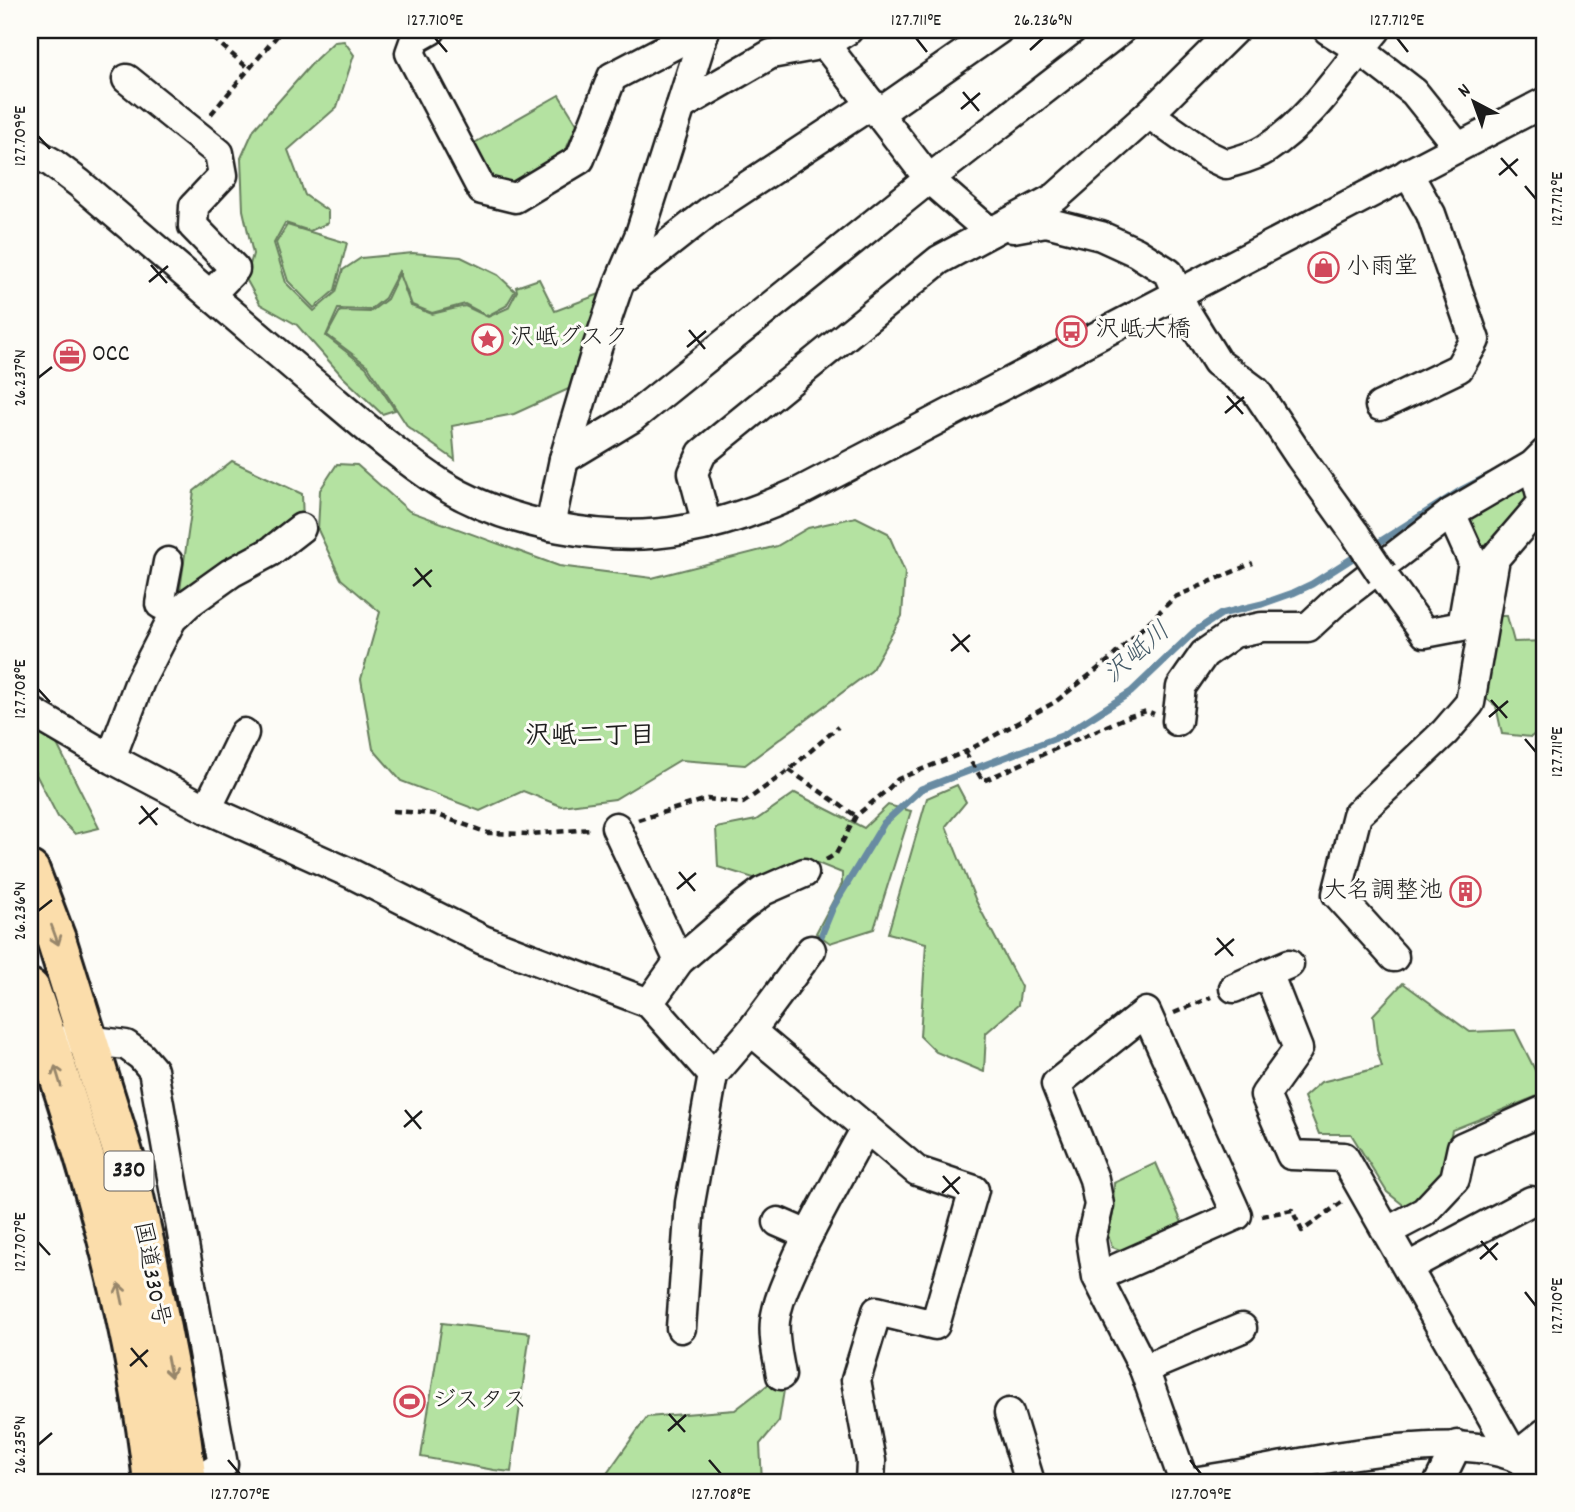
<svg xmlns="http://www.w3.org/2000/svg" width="1575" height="1512" font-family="Dekko,'Klee One',sans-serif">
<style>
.green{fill:#b4e2a1;stroke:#687f5e;stroke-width:2}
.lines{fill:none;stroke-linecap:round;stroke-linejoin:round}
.stream{stroke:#688ba2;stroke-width:7}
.minor-casing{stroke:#1c1c1c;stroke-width:33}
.highway-casing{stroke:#1c1c1c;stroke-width:44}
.path{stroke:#1c1c1c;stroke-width:4.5;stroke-dasharray:7 5;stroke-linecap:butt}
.minor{stroke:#fdfcf7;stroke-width:28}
.highway{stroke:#fbddab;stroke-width:38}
.minor-bridge-casing{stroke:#1c1c1c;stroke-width:33;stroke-linecap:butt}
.minor-bridge{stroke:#fdfcf7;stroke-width:28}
.oneway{stroke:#97866b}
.ticks{fill:none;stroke:#1c1c1c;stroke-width:2.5}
.labels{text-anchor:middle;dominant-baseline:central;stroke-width:6;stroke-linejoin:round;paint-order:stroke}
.shield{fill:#fdfcf7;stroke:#605f5e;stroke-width:2}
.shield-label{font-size:23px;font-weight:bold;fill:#1c1c1c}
.poi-label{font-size:24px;fill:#1c1c1c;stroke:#fdfcf7;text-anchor:start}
.street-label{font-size:24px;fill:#1c1c1c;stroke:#fdfcf7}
.water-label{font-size:26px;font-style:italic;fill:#485d6a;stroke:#fdfcf7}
.neighbourhood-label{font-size:26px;font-weight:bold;fill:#1c1c1c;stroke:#fdfcf7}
.neatline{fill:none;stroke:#1c1c1c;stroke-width:2.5}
.ticks-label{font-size:18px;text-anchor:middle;fill:#1c1c1c}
</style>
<rect width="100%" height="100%" fill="#fdfcf7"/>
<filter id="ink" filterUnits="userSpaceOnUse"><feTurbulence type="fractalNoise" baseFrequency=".0143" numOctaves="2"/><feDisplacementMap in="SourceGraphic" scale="14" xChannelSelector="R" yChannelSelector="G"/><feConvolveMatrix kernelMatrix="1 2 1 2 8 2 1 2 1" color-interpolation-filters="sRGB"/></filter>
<g filter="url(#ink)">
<g class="green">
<path d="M 344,41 L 354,55 L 337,107 L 288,150 L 305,195 L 328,211 L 328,223 L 310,231 L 285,223 L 274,243 L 286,283 L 314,311 L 336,292 L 343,270 L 361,258 L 413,253 L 461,257 L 498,275 L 515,291 L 506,306 L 487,316 L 465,304 L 432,313 L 412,305 L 399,271 L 385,298 L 370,310 L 338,309 L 326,336 L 366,367 L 395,410 L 382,414 L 343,377 L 297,325 L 260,304 L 246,279 L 253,254 L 243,210 L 241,158 L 254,129 L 316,59 L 334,42 Z"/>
<path d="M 559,95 L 577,124 L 565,152 L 505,186 L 488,176 L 471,145 Z"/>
<path d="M 287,225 L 347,243 L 335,290 L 314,308 L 288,281 L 276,243 Z"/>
<path d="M 399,274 L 411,306 L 432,314 L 465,306 L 488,317 L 508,308 L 517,291 L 516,287 L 539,279 L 555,311 L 605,292 L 573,387 L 514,414 L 452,426 L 455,460 L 408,427 L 368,366 L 327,335 L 340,311 L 370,312 L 387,299 Z"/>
<path d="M 232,461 L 302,494 L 303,522 L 180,590 L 194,491 Z"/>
<path d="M 337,464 L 357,465 L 409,511 L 559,566 L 652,578 L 777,546 L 808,528 L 856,517 L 888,533 L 905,572 L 902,616 L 871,671 L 745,765 L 680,760 L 615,799 L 561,806 L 523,791 L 480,811 L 401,781 L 373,749 L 361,679 L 380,612 L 341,579 L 318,530 L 320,490 Z"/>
<path d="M 1530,479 L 1534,502 L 1481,550 L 1465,519 Z"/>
<path d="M 1492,616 L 1507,616 L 1514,642 L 1545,641 L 1545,726 L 1531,737 L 1502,734 L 1496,706 L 1478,692 Z"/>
<path d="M 30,731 L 55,740 L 99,828 L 75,834 L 58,817 L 30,763 Z"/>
<path d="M 957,785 L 966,802 L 946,826 L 976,901 L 1021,987 L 1018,1005 L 986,1033 L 984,1072 L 936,1052 L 920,1036 L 926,943 L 888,933 L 927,798 Z"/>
<path d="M 795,793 L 864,828 L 888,805 L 911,811 L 874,929 L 830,943 L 816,933 L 842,884 L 842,873 L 810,860 L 760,880 L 718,867 L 716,828 L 756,820 Z"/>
<path d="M 1403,983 L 1470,1032 L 1515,1030 L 1545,1090 L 1545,1093 L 1452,1130 L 1442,1174 L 1407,1208 L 1387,1192 L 1351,1134 L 1319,1134 L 1304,1097 L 1321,1082 L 1382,1067 L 1377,1050 L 1373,1015 Z"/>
<path d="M 1156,1163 L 1183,1225 L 1123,1251 L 1112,1247 L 1108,1235 L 1113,1214 L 1114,1183 Z"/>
<path d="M 442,1323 L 530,1333 L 511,1472 L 494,1470 L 421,1457 Z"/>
<path d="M 770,1383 L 785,1384 L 779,1421 L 760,1444 L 762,1482 L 601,1482 L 647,1417 L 735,1410 Z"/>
</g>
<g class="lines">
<g class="stream">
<path d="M 1370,548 L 1463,489 L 1488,476"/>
<path d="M 817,946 L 833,907 L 884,823 L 921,789 L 1064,735 L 1131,692 L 1194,632 L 1221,614 L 1262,604 L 1293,593 L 1312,584 L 1359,554"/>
</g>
<defs>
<g id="minor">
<path d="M 431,30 L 415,39 L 410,53 L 482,190 L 515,198 L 580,159 L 612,77 L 702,30"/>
<path d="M 814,30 L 929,179 L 990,232"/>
<path d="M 1328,30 L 1360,50 L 1414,92 L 1458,147"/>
<path d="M 127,79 L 219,153 L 223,175 L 194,206 L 193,226 L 235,269 L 210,295"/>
<path d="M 681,106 L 771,54 L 825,44 L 848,30"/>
<path d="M 879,113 L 998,30"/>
<path d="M 1149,114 L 1207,155 L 1226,164 C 1239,160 1254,157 1266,149 C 1312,119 1342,71 1376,30"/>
<path d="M 30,150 L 51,162 L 79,183 C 154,247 229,312 305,376 C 350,413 393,453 443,485 C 508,525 607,544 683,530 C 724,523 762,509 799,492 L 1545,102"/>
<path d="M 1013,228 L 1046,222 L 1101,236 L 1136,252 L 1169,273 L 1185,310 L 1217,362 L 1256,391 L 1300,457 L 1356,535"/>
<path d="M 622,280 L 711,210 L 872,104"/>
<path d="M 1380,406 L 1459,368 L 1475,340 L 1431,214 L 1408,173"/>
<path d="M 564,459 L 632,418 L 929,179 L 1121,30"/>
<path d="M 707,525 L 693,473 L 702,453 L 939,260 L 1056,197 L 1149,114 L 1234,30"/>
<path d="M 550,526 L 564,459 L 597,348 L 620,281 L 640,234 L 705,30"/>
<path d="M 168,562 L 160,604 L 178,613"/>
<path d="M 1382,574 L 1425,633 L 1462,626 L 1473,562 L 1451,513"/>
<path d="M 30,711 L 114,760 L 207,809 L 352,874 L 483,940 L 649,1003 L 713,1075 L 751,1031 L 917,1171 L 974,1190 L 935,1325 L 877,1311 L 856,1380 L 871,1461 L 870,1482"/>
<path d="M 1177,721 L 1181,687 L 1204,654 L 1234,633 L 1262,627 L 1308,627 L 1335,602 L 1451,513 L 1533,465 L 1545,453"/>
<path d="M 111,758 L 140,681 L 172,619 L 189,603 L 231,573 L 270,552 L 301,528"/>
<path d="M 207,809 L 244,733"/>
<path d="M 616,827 L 679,961"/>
<path d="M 1394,957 L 1337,894 L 1357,815 L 1445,732 L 1470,703 L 1495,558 L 1543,502 L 1533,465"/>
<path d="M 1289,964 L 1268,973 L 1298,1049 L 1265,1095 L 1291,1155 L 1344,1157 L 1515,1457 L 1545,1433"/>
<path d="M 1234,988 L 1268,973"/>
<path d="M 649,1003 L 679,961 L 743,906 L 763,891 L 804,873"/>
<path d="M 751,1031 L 811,950"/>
<path d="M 71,1038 L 126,1045 L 141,1056 L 153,1070 L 223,1465 L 194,1482"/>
<path d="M 778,1222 L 808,1235"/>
<path d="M 1388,1231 L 1424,1212 L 1455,1179 L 1462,1147 L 1545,1110"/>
<path d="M 1408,1267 L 1531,1201"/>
<path d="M 1097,1277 L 1237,1215 L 1146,1012 L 1056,1084 L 1094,1179 L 1099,1205 L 1091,1239 L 1097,1277 L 1144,1369 L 1184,1482"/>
<path d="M 681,1328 L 690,1203 L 713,1075"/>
<path d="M 1144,1369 L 1242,1328"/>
<path d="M 781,1375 C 778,1357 773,1339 775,1321 C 778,1298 789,1277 798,1256 C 819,1212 843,1170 866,1128"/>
<path d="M 1009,1413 L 1030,1482"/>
<path d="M 1192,1482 C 1266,1471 1338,1453 1413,1448 C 1448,1446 1479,1444 1513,1456 C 1524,1461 1535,1469 1545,1475"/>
<path d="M 1439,1482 L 1457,1445"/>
</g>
<g id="highway">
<path d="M 30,871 L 57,942 L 127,1166 L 146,1250 L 180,1428 L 187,1482"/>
<path d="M 30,989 C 85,1149 135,1313 153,1482"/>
</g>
</defs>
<use href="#minor" class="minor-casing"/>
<use href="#highway" class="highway-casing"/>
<g class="path">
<path d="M 204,30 L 249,69"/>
<path d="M 211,114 L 282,30"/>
<path d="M 965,752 L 983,781 L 1127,717 L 1147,711 L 1154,714"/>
<path d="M 789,770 L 856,816"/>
<path d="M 393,811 L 435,814 L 488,833 L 532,834 L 591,829"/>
<path d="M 638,820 L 707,799 L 743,803 L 789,770 L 838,727"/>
<path d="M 826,860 L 836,854 L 856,816 L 887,790 L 898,779 L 965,752 L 1055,702 L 1109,660 L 1175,597 L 1253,563"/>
<path d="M 1174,1013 L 1211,997"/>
<path d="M 1262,1216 L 1292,1210 L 1302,1231 L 1342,1202"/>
</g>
<use href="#minor" class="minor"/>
<use href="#highway" class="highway"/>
<defs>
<path id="minor-bridge" d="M 1356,535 L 1382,574"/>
</defs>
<use href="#minor-bridge" class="minor-bridge-casing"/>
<use href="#minor-bridge" class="minor-bridge"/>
</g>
<defs><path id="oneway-shaft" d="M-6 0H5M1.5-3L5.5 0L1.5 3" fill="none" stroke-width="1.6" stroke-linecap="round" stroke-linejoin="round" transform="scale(1.75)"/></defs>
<g class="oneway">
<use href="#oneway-shaft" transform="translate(55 935) rotate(70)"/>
<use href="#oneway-shaft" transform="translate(58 1076) rotate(-107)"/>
<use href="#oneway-shaft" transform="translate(121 1294) rotate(-102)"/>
<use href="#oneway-shaft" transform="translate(169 1367) rotate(79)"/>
</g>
</g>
<path class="ticks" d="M 435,38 L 447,52M 916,38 L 927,52M 1397,38 L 1408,52M 1030,50 L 1043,38M 963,92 L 979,111M 961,109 L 980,93M 38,136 L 50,149M 1501,158 L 1517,176M 1499,175 L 1518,159M 1525,186 L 1536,199M 151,265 L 167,283M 149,282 L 168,266M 689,330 L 705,349M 687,347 L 706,331M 38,378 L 52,367M 1227,396 L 1243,414M 1225,413 L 1244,397M 415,568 L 431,587M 413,586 L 432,570M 953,634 L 969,652M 951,651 L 970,635M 38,689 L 50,702M 1491,700 L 1507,718M 1489,717 L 1508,701M 1525,739 L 1536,752M 141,806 L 157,825M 139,824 L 158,808M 679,872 L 695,891M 677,889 L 696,873M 38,911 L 52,900M 1217,938 L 1233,956M 1215,955 L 1234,939M 405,1110 L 421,1129M 404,1127 L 422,1111M 943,1176 L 959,1194M 942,1193 L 960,1177M 1481,1241 L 1497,1260M 38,1242 L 50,1255M 1480,1259 L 1498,1243M 1525,1292 L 1536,1306M 131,1348 L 147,1367M 130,1366 L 148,1350M 669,1414 L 685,1432M 668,1431 L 686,1415M 38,1445 L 52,1433M 228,1460 L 240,1474M 709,1460 L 721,1474M 1190,1460 L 1201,1474"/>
<defs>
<symbol id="shop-ring" viewBox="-11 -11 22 22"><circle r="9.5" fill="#fdfcf7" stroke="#d1495b" stroke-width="1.5"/><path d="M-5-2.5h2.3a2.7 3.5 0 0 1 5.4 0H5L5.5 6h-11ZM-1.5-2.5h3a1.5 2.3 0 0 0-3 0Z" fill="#d1495b"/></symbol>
<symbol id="bus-ring" viewBox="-11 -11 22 22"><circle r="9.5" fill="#fdfcf7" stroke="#d1495b" stroke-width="1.5"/><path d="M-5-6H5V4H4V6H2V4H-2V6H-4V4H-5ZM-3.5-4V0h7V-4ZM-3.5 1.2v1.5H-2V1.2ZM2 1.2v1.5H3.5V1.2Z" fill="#d1495b"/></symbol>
<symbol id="sight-ring" viewBox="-11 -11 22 22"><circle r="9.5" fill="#fdfcf7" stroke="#d1495b" stroke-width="1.5"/><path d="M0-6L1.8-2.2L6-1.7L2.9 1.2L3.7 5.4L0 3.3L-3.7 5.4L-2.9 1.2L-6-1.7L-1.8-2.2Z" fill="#d1495b"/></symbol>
<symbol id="office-ring" viewBox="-11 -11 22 22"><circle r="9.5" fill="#fdfcf7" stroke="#d1495b" stroke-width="1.5"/><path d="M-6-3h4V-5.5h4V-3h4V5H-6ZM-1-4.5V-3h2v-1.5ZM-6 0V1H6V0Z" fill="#d1495b"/></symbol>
<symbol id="building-ring" viewBox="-11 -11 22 22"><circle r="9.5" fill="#fdfcf7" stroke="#d1495b" stroke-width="1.5"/><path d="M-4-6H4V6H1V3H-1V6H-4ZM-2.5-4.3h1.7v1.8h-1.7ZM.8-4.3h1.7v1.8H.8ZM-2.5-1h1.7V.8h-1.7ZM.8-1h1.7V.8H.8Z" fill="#d1495b"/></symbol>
<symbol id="stadium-ring" viewBox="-11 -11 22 22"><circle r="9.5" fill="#fdfcf7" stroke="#d1495b" stroke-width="1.5"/><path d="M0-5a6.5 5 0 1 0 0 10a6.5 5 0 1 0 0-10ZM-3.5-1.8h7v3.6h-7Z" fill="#d1495b"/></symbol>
</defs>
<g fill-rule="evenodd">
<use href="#shop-ring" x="1306" y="250" width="35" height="35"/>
<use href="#bus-ring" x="1054" y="314" width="35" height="35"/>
<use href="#sight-ring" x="470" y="322" width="35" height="35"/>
<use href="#office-ring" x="52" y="338" width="35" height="35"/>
<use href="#building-ring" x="1448" y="874" width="35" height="35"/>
<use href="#stadium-ring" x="392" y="1384" width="35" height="35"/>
</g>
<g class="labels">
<rect class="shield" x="104.5" y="1151.5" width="49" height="39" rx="5"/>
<g class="shield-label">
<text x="129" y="1171">330</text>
</g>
<g class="poi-label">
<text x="1346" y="268">小雨堂</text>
<text x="1095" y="331">沢岻大橋</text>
<text x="510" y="339">沢岻グスク</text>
<text x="92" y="355">OCC</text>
<text x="1443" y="892" text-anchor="end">大名調整池</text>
<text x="432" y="1402">ジスタス</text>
</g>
<g class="street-label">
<text transform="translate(150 1274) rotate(79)">国道330号</text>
</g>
<g class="water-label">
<text transform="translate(1138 654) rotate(-41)">沢岻川</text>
</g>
<g class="neighbourhood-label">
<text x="590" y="737">沢岻二丁目</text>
</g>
</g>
<rect width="1575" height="1512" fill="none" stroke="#fdfcf7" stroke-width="77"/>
<g transform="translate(1474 102) rotate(319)" stroke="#fdfcf7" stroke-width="5" paint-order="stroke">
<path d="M0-5L12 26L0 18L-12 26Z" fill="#1c1c1c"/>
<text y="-10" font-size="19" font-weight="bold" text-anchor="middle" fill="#1c1c1c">N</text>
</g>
<rect x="38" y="38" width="1498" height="1436" class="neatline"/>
<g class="ticks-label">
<text x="435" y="25">127.710°E</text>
<text x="916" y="25">127.711°E</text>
<text x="1043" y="25">26.236°N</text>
<text x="1397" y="25">127.712°E</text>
<text transform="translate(19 136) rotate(-90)" y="6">127.709°E</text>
<text transform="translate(1556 199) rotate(-90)" y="6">127.712°E</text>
<text transform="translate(19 378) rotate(-90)" y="6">26.237°N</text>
<text transform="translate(19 689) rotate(-90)" y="6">127.708°E</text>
<text transform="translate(1556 752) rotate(-90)" y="6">127.711°E</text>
<text transform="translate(19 911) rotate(-90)" y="6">26.236°N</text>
<text transform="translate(19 1242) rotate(-90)" y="6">127.707°E</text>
<text transform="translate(1556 1306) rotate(-90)" y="6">127.710°E</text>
<text transform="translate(19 1445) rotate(-90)" y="6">26.235°N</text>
<text x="240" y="1499">127.707°E</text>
<text x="721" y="1499">127.708°E</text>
<text x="1201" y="1499">127.709°E</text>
</g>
</svg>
